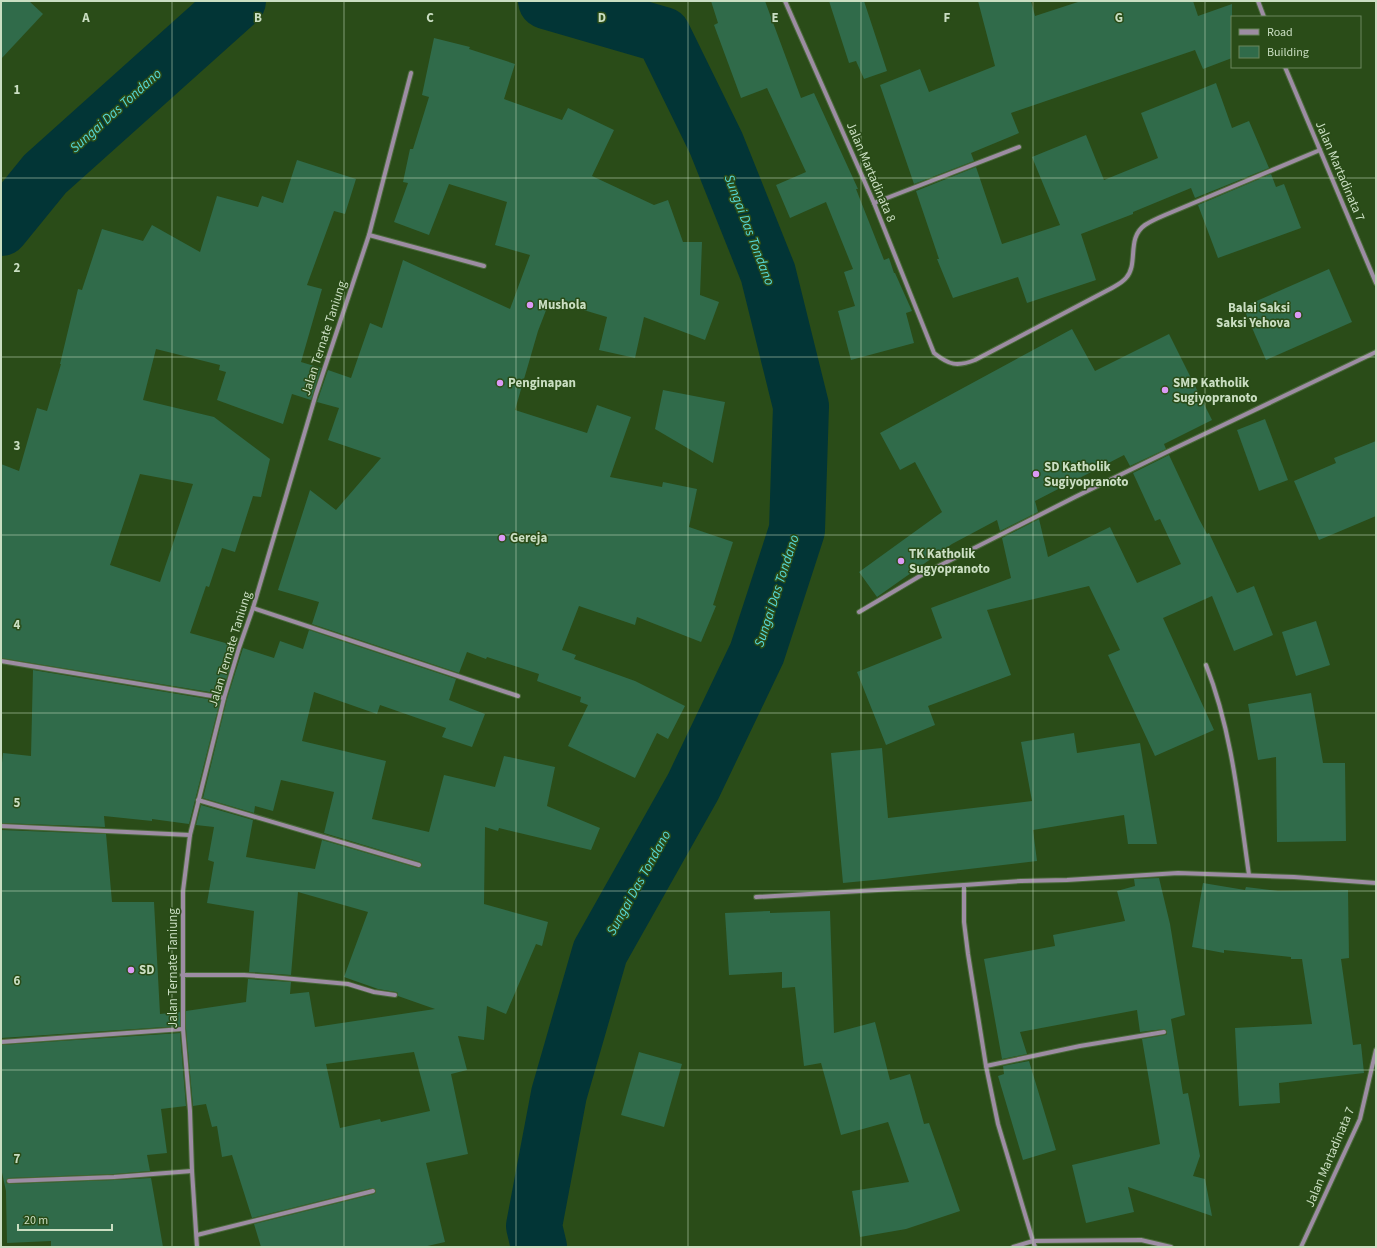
<svg xmlns="http://www.w3.org/2000/svg" width="1377" height="1248" font-family="'Source Sans 3',sans-serif">
<style>
.lines{fill:none;stroke-linecap:round;stroke-linejoin:round}
.river{stroke:#023536;stroke-width:56}
.building{fill:#306b4a;fill-rule:evenodd}
.street-casing{stroke:#4a693a;stroke-width:6}
.street{stroke:#9d8da3;stroke-width:4}
.grid{fill:none;stroke:#cadec2;stroke-width:1;stroke-opacity:0.55}
.poi-dot{fill:#dc99f5;stroke:#2a4c18;stroke-width:1.5}
.labels{text-anchor:middle;dominant-baseline:central;stroke-width:3;stroke-linejoin:round;paint-order:stroke}
.street-label{font-size:13px;fill:#cadec2;stroke:#2a4c18}
.poi-label{font-size:13px;font-weight:bold;fill:#cadec2;stroke:#2a4c18;text-anchor:start}
.water-label{font-size:14px;font-style:italic;fill:#56d8d9;stroke:#2a4c18}
.grid-label{font-size:13px;text-anchor:middle;font-weight:bold;fill:#cadec2;stroke:#2a4c18;stroke-width:3;stroke-linejoin:round;paint-order:stroke}
</style>
<rect width="100%" height="100%" fill="#2a4c18"/>
<g class="lines">
<g class="river">
<path d="M 1,228 L 45,174 L 238,1"/>
<path d="M 539,1247 L 534,1226 L 559,1094 L 600,952 L 693,787 L 757,653 L 797,530 L 801,406 L 768,273 L 716,143 L 663,35 L 546,1"/>
</g>
</g>
<g class="building">
<path d="M 1,1 L 29,1 L 43,14 L 1,59 Z"/>
<path d="M 711,1 L 765,1 L 801,98 L 814,93 L 858,189 L 856,189 L 884,260 L 889,258 L 894,273 L 895,273 L 912,311 L 906,313 L 914,343 L 851,360 L 838,311 L 855,306 L 844,272 L 853,269 L 826,202 L 790,218 L 776,185 L 806,172 L 767,88 L 741,98 L 714,25 L 718,23 Z"/>
<path d="M 829,1 L 864,1 L 887,71 L 864,79 L 856,61 L 849,63 Z"/>
<path d="M 978,1 L 1031,1 L 1035,16 L 1081,1 L 1193,1 L 1198,16 L 1232,4 L 1232,58 L 1203,69 L 1195,50 L 1011,113 L 1019,133 L 971,153 L 974,161 L 914,184 L 880,85 L 920,69 L 929,92 L 995,66 Z"/>
<path d="M 434,38 L 470,47 L 469,49 L 515,64 L 504,99 L 562,120 L 568,108 L 614,130 L 592,176 L 654,205 L 668,200 L 683,242 L 702,242 L 700,295 L 719,302 L 705,340 L 644,317 L 635,358 L 599,350 L 607,317 L 550,300 L 538,331 L 515,410 L 587,433 L 597,405 L 631,417 L 610,477 L 662,487 L 663,482 L 697,489 L 689,527 L 733,542 L 713,605 L 716,606 L 701,642 L 637,617 L 635,625 L 579,606 L 562,650 L 576,655 L 574,659 L 635,681 L 685,706 L 668,739 L 657,733 L 635,778 L 568,746 L 588,705 L 580,702 L 581,697 L 537,681 L 539,674 L 487,657 L 486,659 L 467,652 L 459,673 L 312,624 L 319,602 L 278,590 L 310,490 L 336,510 L 381,458 L 328,440 L 339,408 L 317,402 L 328,370 L 351,378 L 370,323 L 382,328 L 403,260 L 510,309 L 530,255 L 495,245 L 507,202 L 449,184 L 429,235 L 394,222 L 408,183 L 403,182 L 410,149 L 413,149 L 429,97 L 422,95 Z"/>
<path d="M 1216,83 L 1232,128 L 1249,121 L 1269,168 L 1195,198 L 1191,188 L 1133,212 L 1133,214 L 1081,234 L 1096,280 L 1027,303 L 1018,277 L 953,298 L 937,259 L 939,259 L 916,191 L 976,167 L 1002,244 L 1060,225 L 1032,157 L 1086,135 L 1104,180 L 1158,158 L 1141,113 Z"/>
<path d="M 297,160 L 356,179 L 345,214 L 334,211 L 307,285 L 322,289 L 301,362 L 321,368 L 311,400 L 292,394 L 283,424 L 217,400 L 226,372 L 219,370 L 220,365 L 156,349 L 143,400 L 214,417 L 270,459 L 261,497 L 253,496 L 235,552 L 222,548 L 209,587 L 206,586 L 190,633 L 236,646 L 222,694 L 1,658 L 1,464 L 19,471 L 37,408 L 47,411 L 61,364 L 60,364 L 78,289 L 82,290 L 102,229 L 143,241 L 152,225 L 200,252 L 217,196 L 258,207 L 262,196 L 283,203 ZM 140,474 L 193,484 L 160,582 L 110,565 Z"/>
<path d="M 1271,174 L 1276,187 L 1284,184 L 1301,228 L 1218,258 L 1198,205 Z"/>
<path d="M 1329,269 L 1352,322 L 1266,360 L 1243,307 Z"/>
<path d="M 1072,329 L 1095,371 L 1169,334 L 1212,420 L 1164,444 L 1166,449 L 1130,466 L 1124,455 L 1035,501 L 1038,512 L 1000,531 L 997,520 L 952,544 L 877,597 L 859,572 L 942,512 L 915,462 L 900,470 L 880,433 Z"/>
<path d="M 663,390 L 725,402 L 713,463 L 655,429 Z"/>
<path d="M 1265,419 L 1288,480 L 1259,491 L 1237,430 Z"/>
<path d="M 1376,441 L 1376,516 L 1319,540 L 1294,481 L 1336,463 L 1334,458 Z"/>
<path d="M 1169,455 L 1199,519 L 1207,534 L 1209,533 L 1237,593 L 1254,586 L 1273,635 L 1234,651 L 1212,596 L 1163,618 L 1214,730 L 1155,756 L 1108,655 L 1120,650 L 1089,586 L 987,610 L 1011,675 L 928,706 L 935,725 L 886,745 L 857,672 L 942,638 L 931,608 L 1011,578 L 1002,538 L 1039,519 L 1048,557 L 1110,527 L 1137,583 L 1181,564 L 1160,519 L 1155,521 L 1133,473 Z"/>
<path d="M 1316,621 L 1330,665 L 1296,676 L 1282,632 Z"/>
<path d="M 309,630 L 456,679 L 449,700 L 485,714 L 472,747 L 442,737 L 446,728 L 380,705 L 377,714 L 314,692 L 302,741 L 386,761 L 372,819 L 429,832 L 444,775 L 495,787 L 504,756 L 555,767 L 547,806 L 600,828 L 591,850 L 499,828 L 498,831 L 485,827 L 484,904 L 548,922 L 542,946 L 536,944 L 506,1014 L 487,1006 L 484,1040 L 458,1036 L 467,1070 L 451,1074 L 468,1154 L 426,1163 L 445,1242 L 423,1247 L 261,1247 L 254,1224 L 374,1194 L 376,1192 L 376,1190 L 372,1188 L 252,1218 L 232,1155 L 222,1157 L 217,1126 L 212,1127 L 206,1104 L 193,1106 L 186,1029 L 186,1011 L 246,1002 L 248,979 L 291,982 L 290,994 L 309,992 L 315,1027 L 435,1009 L 398,996 L 398,993 L 396,992 L 378,989 L 344,977 L 368,912 L 298,892 L 291,975 L 249,972 L 254,911 L 207,903 L 214,862 L 208,860 L 214,827 L 196,825 L 201,805 L 253,820 L 246,857 L 315,869 L 322,840 L 418,868 L 422,866 L 422,864 L 420,862 L 324,833 L 334,792 L 281,780 L 273,811 L 255,806 L 254,813 L 203,798 L 227,699 L 243,648 L 274,658 L 280,641 L 303,649 ZM 414,1052 L 430,1111 L 381,1122 L 380,1119 L 340,1128 L 326,1064 Z"/>
<path d="M 33,670 L 220,701 L 189,824 L 152,819 L 152,821 L 104,816 L 105,827 L 1,823 L 1,773 L 3,753 L 31,756 Z"/>
<path d="M 1311,693 L 1323,763 L 1345,763 L 1346,841 L 1277,842 L 1276,757 L 1258,760 L 1248,704 Z"/>
<path d="M 1074,733 L 1077,753 L 1140,743 L 1157,844 L 1128,844 L 1124,815 L 1033,830 L 1037,861 L 884,879 L 843,883 L 831,753 L 882,748 L 888,818 L 1032,801 L 1021,742 Z"/>
<path d="M 1,830 L 106,834 L 112,902 L 154,902 L 160,1014 L 180,1012 L 180,1026 L 1,1038 Z"/>
<path d="M 1159,878 L 1170,924 L 1185,1015 L 1171,1019 L 1183,1094 L 1188,1093 L 1200,1156 L 1193,1176 L 1205,1179 L 1212,1216 L 1128,1187 L 1134,1212 L 1086,1223 L 1072,1165 L 1160,1144 L 1142,1039 L 1165,1035 L 1167,1034 L 1167,1031 L 1164,1029 L 1140,1032 L 1137,1010 L 1020,1032 L 1027,1054 L 1002,1059 L 984,959 L 1055,946 L 1053,935 L 1125,921 L 1117,891 L 1135,886 L 1134,879 Z"/>
<path d="M 1203,883 L 1245,890 L 1246,887 L 1278,891 L 1348,890 L 1349,958 L 1341,959 L 1353,1045 L 1361,1044 L 1364,1073 L 1279,1083 L 1280,1103 L 1239,1106 L 1235,1028 L 1312,1024 L 1302,959 L 1291,959 L 1291,957 L 1224,950 L 1224,953 L 1192,947 Z"/>
<path d="M 770,911 L 770,913 L 830,911 L 834,1033 L 875,1022 L 890,1080 L 910,1074 L 924,1124 L 929,1123 L 960,1211 L 906,1229 L 860,1237 L 852,1191 L 909,1182 L 888,1122 L 841,1135 L 821,1063 L 804,1066 L 795,987 L 782,988 L 782,972 L 729,975 L 725,913 Z"/>
<path d="M 180,1033 L 186,1106 L 161,1109 L 167,1153 L 147,1155 L 150,1171 L 114,1174 L 9,1178 L 6,1181 L 6,1183 L 9,1184 L 114,1180 L 151,1178 L 163,1247 L 51,1247 L 51,1241 L 7,1243 L 6,1191 L 1,1168 L 1,1045 Z"/>
<path d="M 639,1052 L 682,1064 L 664,1127 L 621,1115 Z"/>
<path d="M 1029,1061 L 1056,1150 L 1023,1160 L 998,1076 L 1004,1074 L 1003,1066 Z"/>
</g>
<g class="lines">
<defs>
<g id="street">
<path d="M 785,1 L 874,203 L 934,353 C 949,365 957,367 975,360 L 1110,289 C 1115,286 1122,283 1126,278 C 1139,264 1126,238 1145,225 C 1151,221 1158,218 1165,215 L 1320,150"/>
<path d="M 1258,1 L 1264,17"/>
<path d="M 1285,67 L 1376,283"/>
<path d="M 874,203 L 1019,147"/>
<path d="M 369,235 L 484,266"/>
<path d="M 253,608 L 518,696"/>
<path d="M 859,612 L 925,573 L 1075,497 L 1173,449 L 1376,352"/>
<path d="M 1,661 L 224,698"/>
<path d="M 1206,665 C 1232,731 1239,805 1249,875"/>
<path d="M 198,800 L 419,865"/>
<path d="M 1,826 L 190,835"/>
<path d="M 756,897 L 964,885"/>
<path d="M 182,975 L 244,975 L 272,977 L 348,984 L 374,992 L 395,995"/>
<path d="M 1,1042 L 183,1029"/>
<path d="M 986,1066 L 1080,1046 L 1164,1032"/>
<path d="M 9,1181 L 114,1177 L 192,1171"/>
<path d="M 197,1235 L 373,1191"/>
<path d="M 197,1247 L 192,1171 L 190,1111 L 183,1029 L 183,891 L 190,835 L 224,698 L 239,648 L 253,608 L 316,394 L 369,235 L 411,73"/>
<path d="M 1013,1247 L 1033,1241 L 1035,1247"/>
<path d="M 1171,1247 L 1141,1240 L 1033,1241 L 998,1124 L 986,1066 L 968,954 L 964,922 L 964,885 L 1021,881 L 1067,880 L 1178,873 L 1294,877 L 1376,883"/>
<path d="M 1301,1247 L 1360,1119 L 1376,1050"/>
</g>
</defs>
<use href="#street" class="street-casing"/>
<use href="#street" class="street"/>
</g>
<path class="grid" d="M 172,1 L 172,1247M 344,1 L 344,1247M 516,1 L 516,1247M 688,1 L 688,1247M 861,1 L 861,1247M 1033,1 L 1033,1247M 1205,1 L 1205,1247M 1,178 L 1376,178M 1,357 L 1376,357M 1,535 L 1376,535M 1,713 L 1376,713M 1,891 L 1376,891M 1,1070 L 1376,1070"/>
<g class="poi-dot">
<circle cx="530" cy="305" r="4"/>
<circle cx="1298" cy="315" r="4"/>
<circle cx="500" cy="383" r="4"/>
<circle cx="1165" cy="390" r="4"/>
<circle cx="1036" cy="474" r="4"/>
<circle cx="502" cy="538" r="4"/>
<circle cx="901" cy="561" r="4"/>
<circle cx="131" cy="970" r="4"/>
</g>
<g class="labels">
<g class="street-label">
<text transform="translate(1340 171) rotate(67)">Jalan Martadinata 7</text>
<text transform="translate(871 172) rotate(67)">Jalan Martadinata 8</text>
<text transform="translate(324 338) rotate(-72)">Jalan Ternate Taniung</text>
<text transform="translate(230 649) rotate(-73)">Jalan Ternate Taniung</text>
<text transform="translate(173 968) rotate(-90)">Jalan Ternate Taniung</text>
<text transform="translate(1330 1157) rotate(-67)">Jalan Martadinata 7</text>
</g>
<g class="poi-label">
<text x="538" y="305">Mushola</text>
<text x="1290" y="308" text-anchor="end">Balai Saksi<tspan x="1290" dy="15">Saksi Yehova</tspan></text>
<text x="508" y="383">Penginapan</text>
<text x="1173" y="383">SMP Katholik<tspan x="1173" dy="15">Sugiyopranoto</tspan></text>
<text x="1044" y="467">SD Katholik<tspan x="1044" dy="15">Sugiyopranoto</tspan></text>
<text x="510" y="538">Gereja</text>
<text x="909" y="554">TK Katholik<tspan x="909" dy="15">Sugyopranoto</tspan></text>
<text x="139" y="970">SD</text>
</g>
<g class="water-label">
<text transform="translate(116 111) rotate(-42)">Sungai Das Tondano</text>
<text transform="translate(749 230) rotate(69)">Sungai Das Tondano</text>
<text transform="translate(777 591) rotate(-72)">Sungai Das Tondano</text>
<text transform="translate(639 883) rotate(-61)">Sungai Das Tondano</text>
</g>
</g>
<g class="grid-label">
<text x="86" y="22">A</text>
<text x="258" y="22">B</text>
<text x="430" y="22">C</text>
<text x="602" y="22">D</text>
<text x="775" y="22">E</text>
<text x="947" y="22">F</text>
<text x="1119" y="22">G</text>
<text x="17" y="94">1</text>
<text x="17" y="272">2</text>
<text x="17" y="450">3</text>
<text x="17" y="629">4</text>
<text x="17" y="807">5</text>
<text x="17" y="985">6</text>
<text x="17" y="1163">7</text>
</g>
<rect width="1377" height="1248" fill="none" stroke="#cadec2" stroke-width="4"/>
<rect x="1231" y="16" width="130" height="52" fill="#2a4c18" stroke="#6a865c"/>
<rect x="1239" y="29" width="20" height="6" fill="#9d8da3" stroke="#6a865c"/>
<text x="1267" y="36" font-size="12" fill="#cadec2">Road</text>
<rect x="1239" y="46" width="20" height="12" fill="#306b4a" stroke="#6a865c"/>
<text x="1267" y="56" font-size="12" fill="#cadec2">Building</text>
<path d="M18 1224v6h94v-6" fill="none" stroke="#cadec2" stroke-width="2"/>
<text x="24" y="1224" font-size="12" fill="#cadec2" stroke="#2a4c18" stroke-width="3" paint-order="stroke">20 m</text>
</svg>
